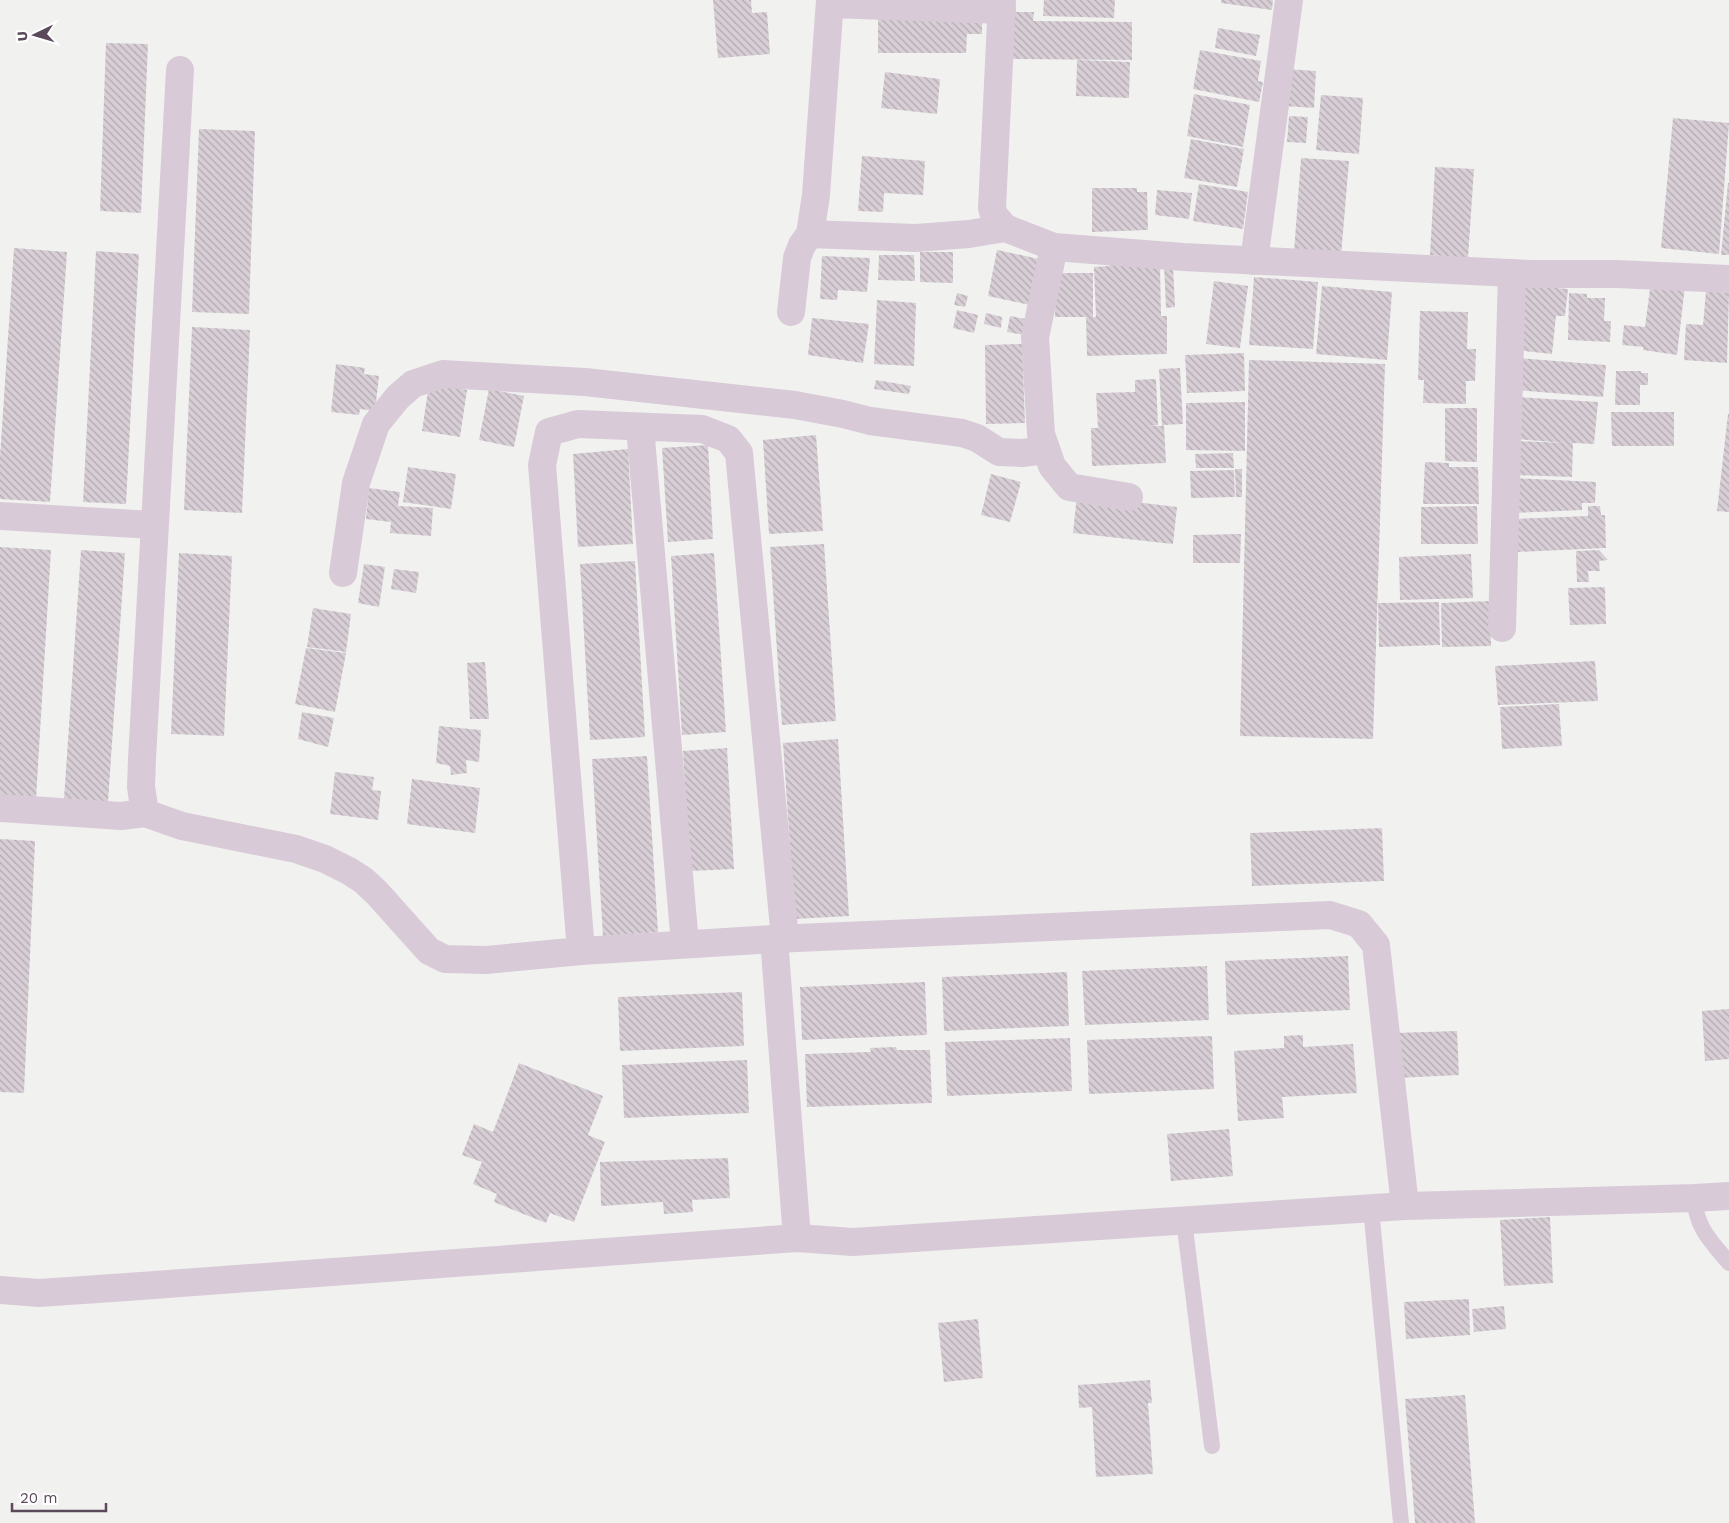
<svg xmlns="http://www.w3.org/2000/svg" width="1729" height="1523" font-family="'Work Sans',sans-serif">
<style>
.building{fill:url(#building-back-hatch)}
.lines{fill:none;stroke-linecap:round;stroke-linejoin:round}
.service{stroke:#d9cad8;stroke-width:16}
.minor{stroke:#d9cad8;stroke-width:28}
</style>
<defs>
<pattern id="building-back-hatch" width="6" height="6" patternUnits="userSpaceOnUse" patternTransform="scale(1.25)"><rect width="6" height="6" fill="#d7cfd5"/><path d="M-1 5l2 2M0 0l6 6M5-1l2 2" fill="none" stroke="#b2aab0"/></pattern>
</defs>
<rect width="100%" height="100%" fill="#f1f2f0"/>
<g class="building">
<path d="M 713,0 L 751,0 L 752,13 L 767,12 L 770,54 L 718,58 Z"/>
<path d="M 1044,0 L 1115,0 L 1114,18 L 1043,16 Z"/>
<path d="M 1221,0 L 1273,0 L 1272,10 L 1221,3 Z"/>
<path d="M 1012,12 L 1034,12 L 1033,21 L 1132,22 L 1132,60 L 1012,59 Z"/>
<path d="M 878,15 L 982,15 L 982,34 L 967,34 L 966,53 L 878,53 Z"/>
<path d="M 1218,28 L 1260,35 L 1256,56 L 1215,48 Z"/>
<path d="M 106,43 L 148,44 L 141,213 L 100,211 Z"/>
<path d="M 1200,50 L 1261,61 L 1258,81 L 1263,82 L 1259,102 L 1193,89 Z"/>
<path d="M 1077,60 L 1130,62 L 1129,98 L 1076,96 Z"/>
<path d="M 1286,69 L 1316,71 L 1314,108 L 1284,106 Z"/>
<path d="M 885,72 L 940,79 L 937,114 L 881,108 Z"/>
<path d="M 1194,94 L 1250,105 L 1243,147 L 1187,136 Z"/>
<path d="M 1321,95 L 1363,98 L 1359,154 L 1316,150 Z"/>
<path d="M 1289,116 L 1308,117 L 1306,143 L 1287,142 Z"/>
<path d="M 1673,118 L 1729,123 L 1719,254 L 1661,248 Z"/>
<path d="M 199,129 L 255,131 L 249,314 L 192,312 Z"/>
<path d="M 1191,139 L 1244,149 L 1237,187 L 1184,178 Z"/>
<path d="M 862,156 L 925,161 L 923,195 L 884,193 L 883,212 L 858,211 Z"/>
<path d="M 1301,158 L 1349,161 L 1341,256 L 1294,252 Z"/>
<path d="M 1435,167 L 1474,169 L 1468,258 L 1430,255 Z"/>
<path d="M 1728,183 L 1729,183 L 1729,255 L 1721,255 Z"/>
<path d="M 1199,184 L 1248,192 L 1243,229 L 1193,221 Z"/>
<path d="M 1092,188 L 1137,188 L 1137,192 L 1147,192 L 1148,230 L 1092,232 Z"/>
<path d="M 1157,190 L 1192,193 L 1189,219 L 1155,215 Z"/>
<path d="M 14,248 L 67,252 L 50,502 L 0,499 L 0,457 Z"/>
<path d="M 997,250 L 1039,259 L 1030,305 L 988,296 Z"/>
<path d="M 96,251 L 139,254 L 126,504 L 83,502 Z"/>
<path d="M 920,252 L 953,252 L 953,283 L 920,282 Z"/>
<path d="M 879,255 L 914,255 L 915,281 L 878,280 Z"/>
<path d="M 822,256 L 870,258 L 867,292 L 838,290 L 837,300 L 820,299 Z"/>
<path d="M 1110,262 L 1160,265 L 1161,316 L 1167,316 L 1167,354 L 1087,356 L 1086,317 L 1055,317 L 1056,273 L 1093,273 L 1093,317 L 1096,317 L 1094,267 L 1110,266 Z"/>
<path d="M 1164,265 L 1173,265 L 1175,307 L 1166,308 Z"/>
<path d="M 1254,277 L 1318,282 L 1313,349 L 1249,345 Z"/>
<path d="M 1214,281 L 1248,286 L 1240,348 L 1206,344 Z"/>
<path d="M 1651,281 L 1685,286 L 1677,355 L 1643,350 L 1643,347 L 1622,345 L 1624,325 L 1645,327 Z"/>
<path d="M 1522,285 L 1568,289 L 1565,316 L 1556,316 L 1552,354 L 1516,350 Z"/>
<path d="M 1322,286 L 1392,292 L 1387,360 L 1316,354 Z"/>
<path d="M 1706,291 L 1729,293 L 1727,363 L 1684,360 L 1686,324 L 1703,325 Z"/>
<path d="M 957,293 L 968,296 L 965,307 L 954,305 Z"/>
<path d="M 1569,293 L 1587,294 L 1587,298 L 1605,298 L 1604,321 L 1611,321 L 1610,342 L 1568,340 Z"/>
<path d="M 877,300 L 916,303 L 914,366 L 874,364 Z"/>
<path d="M 957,310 L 978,315 L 974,333 L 953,328 Z"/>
<path d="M 1420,311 L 1468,312 L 1467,349 L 1476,349 L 1475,381 L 1466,381 L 1466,404 L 1423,403 L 1424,380 L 1418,380 Z"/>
<path d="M 986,313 L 1002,317 L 1001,328 L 984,324 Z"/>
<path d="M 1010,316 L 1026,319 L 1024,335 L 1007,332 Z"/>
<path d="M 812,318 L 869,324 L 863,363 L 808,355 Z"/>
<path d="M 192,327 L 250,330 L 242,513 L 184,510 Z"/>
<path d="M 1022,344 L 1025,423 L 986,424 L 985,345 Z"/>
<path d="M 1244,353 L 1245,391 L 1187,393 L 1185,355 Z"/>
<path d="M 1519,358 L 1606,365 L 1603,397 L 1516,390 Z"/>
<path d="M 1249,360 L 1385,364 L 1373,739 L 1240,736 Z"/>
<path d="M 336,364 L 365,368 L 364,374 L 379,376 L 375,411 L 360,409 L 359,415 L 331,412 Z"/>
<path d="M 1180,368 L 1183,424 L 1164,425 L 1166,463 L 1092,466 L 1091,428 L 1098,428 L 1096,393 L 1135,392 L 1135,380 L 1156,379 L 1158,425 L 1149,426 L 1162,426 L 1159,369 Z"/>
<path d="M 1616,371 L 1641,371 L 1641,373 L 1648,373 L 1648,385 L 1640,385 L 1640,405 L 1615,405 Z"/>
<path d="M 876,380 L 911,386 L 909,394 L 874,389 Z"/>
<path d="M 429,384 L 467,390 L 460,437 L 422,431 Z"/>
<path d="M 489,389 L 524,396 L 514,447 L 479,440 Z"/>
<path d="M 1518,397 L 1598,402 L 1594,444 L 1573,443 L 1572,477 L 1513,475 L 1515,441 L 1567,443 L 1515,439 Z"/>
<path d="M 1245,402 L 1245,451 L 1186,450 L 1186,403 Z"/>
<path d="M 1445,408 L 1477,408 L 1477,462 L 1445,461 Z"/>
<path d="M 1611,412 L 1674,412 L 1674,446 L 1612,446 Z"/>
<path d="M 1728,414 L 1729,414 L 1729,512 L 1717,511 Z"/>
<path d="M 816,435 L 823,531 L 769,534 L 763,440 Z"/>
<path d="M 708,445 L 713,539 L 668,542 L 662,448 Z"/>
<path d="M 628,449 L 633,544 L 578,547 L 573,454 Z"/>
<path d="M 1233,453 L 1234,468 L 1196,468 L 1195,454 Z"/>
<path d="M 1425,462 L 1449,463 L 1449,467 L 1478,467 L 1479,504 L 1423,504 Z"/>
<path d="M 408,467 L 456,474 L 451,509 L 403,502 Z"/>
<path d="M 1235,469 L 1242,469 L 1242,497 L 1236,497 Z"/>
<path d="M 1234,470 L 1235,497 L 1191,498 L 1190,471 Z"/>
<path d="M 991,474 L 1021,482 L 1010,522 L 981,515 Z"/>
<path d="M 1511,478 L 1596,482 L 1595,503 L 1582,503 L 1582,510 L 1512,513 Z"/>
<path d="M 369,488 L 400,492 L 398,506 L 433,508 L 431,536 L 390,533 L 391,522 L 366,519 Z"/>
<path d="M 1077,495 L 1177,507 L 1173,544 L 1073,533 Z"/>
<path d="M 1477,506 L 1478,544 L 1421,544 L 1421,507 Z"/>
<path d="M 1588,506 L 1600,506 L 1601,515 L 1605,515 L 1606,548 L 1516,552 L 1514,519 L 1588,516 Z"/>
<path d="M 1241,534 L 1240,563 L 1193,563 L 1193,535 Z"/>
<path d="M 824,544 L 836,721 L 782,725 L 770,547 Z"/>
<path d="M 0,547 L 51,550 L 36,799 L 0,797 Z"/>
<path d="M 81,550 L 125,553 L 108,802 L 64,799 Z"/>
<path d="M 1599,550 L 1608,560 L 1599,561 L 1600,571 L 1588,571 L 1589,582 L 1577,582 L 1576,551 Z"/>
<path d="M 179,553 L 232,556 L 224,736 L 171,734 Z"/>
<path d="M 714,553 L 726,732 L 682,735 L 671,556 Z"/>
<path d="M 1471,554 L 1473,598 L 1400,600 L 1399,557 Z"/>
<path d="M 635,561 L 645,737 L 590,740 L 580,564 Z"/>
<path d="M 364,564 L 385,567 L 379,607 L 358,603 Z"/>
<path d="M 394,569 L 419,572 L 416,593 L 391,589 Z"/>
<path d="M 1605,587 L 1606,624 L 1570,625 L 1568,588 Z"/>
<path d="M 1490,601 L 1491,646 L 1442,647 L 1441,603 Z"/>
<path d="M 1439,602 L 1440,645 L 1379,647 L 1378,603 Z"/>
<path d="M 313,608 L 351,614 L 346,652 L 307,647 Z"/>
<path d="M 306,648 L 346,653 L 335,712 L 295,704 Z"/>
<path d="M 1595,661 L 1598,701 L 1498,705 L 1495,666 Z"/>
<path d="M 485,662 L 489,719 L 470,719 L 467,663 Z"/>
<path d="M 1559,704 L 1562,746 L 1502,749 L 1500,707 Z"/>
<path d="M 302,712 L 334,718 L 328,747 L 298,739 Z"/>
<path d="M 439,726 L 481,730 L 479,762 L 466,760 L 467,773 L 451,775 L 450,766 L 436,763 Z"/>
<path d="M 838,739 L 849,916 L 795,919 L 783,743 Z"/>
<path d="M 727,748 L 734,869 L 690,871 L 683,751 Z"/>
<path d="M 647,756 L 658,932 L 603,936 L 592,759 Z"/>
<path d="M 335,772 L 374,777 L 372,790 L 381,791 L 378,820 L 330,814 Z"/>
<path d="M 412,779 L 480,788 L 475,833 L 407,824 Z"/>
<path d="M 1382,828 L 1384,881 L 1252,886 L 1250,833 Z"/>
<path d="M 0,839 L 35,841 L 24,1093 L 0,1092 Z"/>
<path d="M 1348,956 L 1350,1010 L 1227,1015 L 1225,961 Z"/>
<path d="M 1207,966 L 1209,1020 L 1085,1025 L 1082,971 Z"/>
<path d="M 1067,972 L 1069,1026 L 944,1031 L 942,977 Z"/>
<path d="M 925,982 L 927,1035 L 802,1040 L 800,987 Z"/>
<path d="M 742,992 L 744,1046 L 620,1051 L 618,997 Z"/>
<path d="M 1729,1009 L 1729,1059 L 1705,1061 L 1702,1011 Z"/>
<path d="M 1457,1031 L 1459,1075 L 1397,1078 L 1394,1033 Z"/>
<path d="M 1303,1035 L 1303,1047 L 1353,1044 L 1357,1093 L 1282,1097 L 1284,1118 L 1238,1121 L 1234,1051 L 1284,1048 L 1284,1036 Z"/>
<path d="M 1212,1036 L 1214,1089 L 1089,1094 L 1087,1040 Z"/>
<path d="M 1070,1038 L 1072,1091 L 947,1096 L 945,1042 Z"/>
<path d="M 896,1047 L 897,1050 L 930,1050 L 932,1103 L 807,1107 L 805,1054 L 871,1052 L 870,1048 Z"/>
<path d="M 747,1060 L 749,1113 L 624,1118 L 622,1065 Z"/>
<path d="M 519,1063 L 603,1096 L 588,1135 L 605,1142 L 574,1222 L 550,1213 L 546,1223 L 494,1202 L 497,1194 L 473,1184 L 482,1162 L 462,1155 L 474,1124 L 493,1132 Z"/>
<path d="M 1229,1129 L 1233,1176 L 1171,1181 L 1167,1134 Z"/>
<path d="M 728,1158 L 730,1198 L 692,1200 L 693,1212 L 664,1214 L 663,1202 L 601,1206 L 600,1162 Z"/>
<path d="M 1550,1217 L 1553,1283 L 1504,1286 L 1500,1220 Z"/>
<path d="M 1469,1299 L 1470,1335 L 1406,1339 L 1404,1302 Z"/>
<path d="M 1504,1306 L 1506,1329 L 1474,1332 L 1472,1309 Z"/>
<path d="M 978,1319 L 983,1378 L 944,1382 L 938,1323 Z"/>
<path d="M 1150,1380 L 1152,1403 L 1148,1403 L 1153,1474 L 1096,1477 L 1092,1407 L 1079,1408 L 1078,1385 Z"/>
<path d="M 1465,1395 L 1475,1523 L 1415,1523 L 1405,1399 Z"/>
</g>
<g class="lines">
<g class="service">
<path d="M 1694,1198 C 1697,1229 1710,1240 1729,1263"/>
<path d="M 1371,1208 L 1401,1523"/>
<path d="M 1184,1220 L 1212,1446"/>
</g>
<g class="minor">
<path d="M 1002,0 L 992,208 L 994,215 L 1005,228 L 1054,247 L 1183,257 L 1529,274 L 1616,274 L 1729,279"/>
<path d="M 830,4 L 1002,10"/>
<path d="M 180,70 L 142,759 L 141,787 L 145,813 L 182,826 L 296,849 L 325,859 L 349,871 L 363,880 L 377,893 L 429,951 L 445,959 L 486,960 L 581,951 L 774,939 L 1330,915 L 1359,924 L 1376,945 L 1405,1206"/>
<path d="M 810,234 L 916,238 L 969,234 L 1005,228"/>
<path d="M 1054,247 L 1035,337 L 1041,434 L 1052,466 L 1069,487 L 1129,497"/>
<path d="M 1254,261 L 1289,0"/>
<path d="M 791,312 L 797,258 L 802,245 L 810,234 L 816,195 L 830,0"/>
<path d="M 640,427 L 685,944"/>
<path d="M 0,516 L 153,525"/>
<path d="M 343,573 L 356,483 L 376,424 L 398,397 L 413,384 L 443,374 L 585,382 L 795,405 L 843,414 L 870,421 L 962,433 L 977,438 L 999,452 L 1022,453 L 1046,450"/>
<path d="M 1502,628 L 1512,273"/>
<path d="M 0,808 L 121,816 L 145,813"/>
<path d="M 774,939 L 797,1238"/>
<path d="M 581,951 L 542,465 L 549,432 L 578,424 L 702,429 L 728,439 L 739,453 L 785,939"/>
<path d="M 0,1290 L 39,1293 L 127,1287 L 797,1238 L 853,1242 L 1405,1206 L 1694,1198 L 1729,1196"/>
</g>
</g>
<g transform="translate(35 35) rotate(265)" stroke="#ffffff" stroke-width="4" paint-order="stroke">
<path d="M0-4L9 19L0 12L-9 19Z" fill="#5c485b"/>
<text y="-8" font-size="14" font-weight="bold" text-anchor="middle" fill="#5c485b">U</text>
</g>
<path d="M12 1503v8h94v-8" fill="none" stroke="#5c485b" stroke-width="2.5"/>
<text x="20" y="1503" font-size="15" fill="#5c485b" stroke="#ffffff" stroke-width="4" paint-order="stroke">20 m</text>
</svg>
